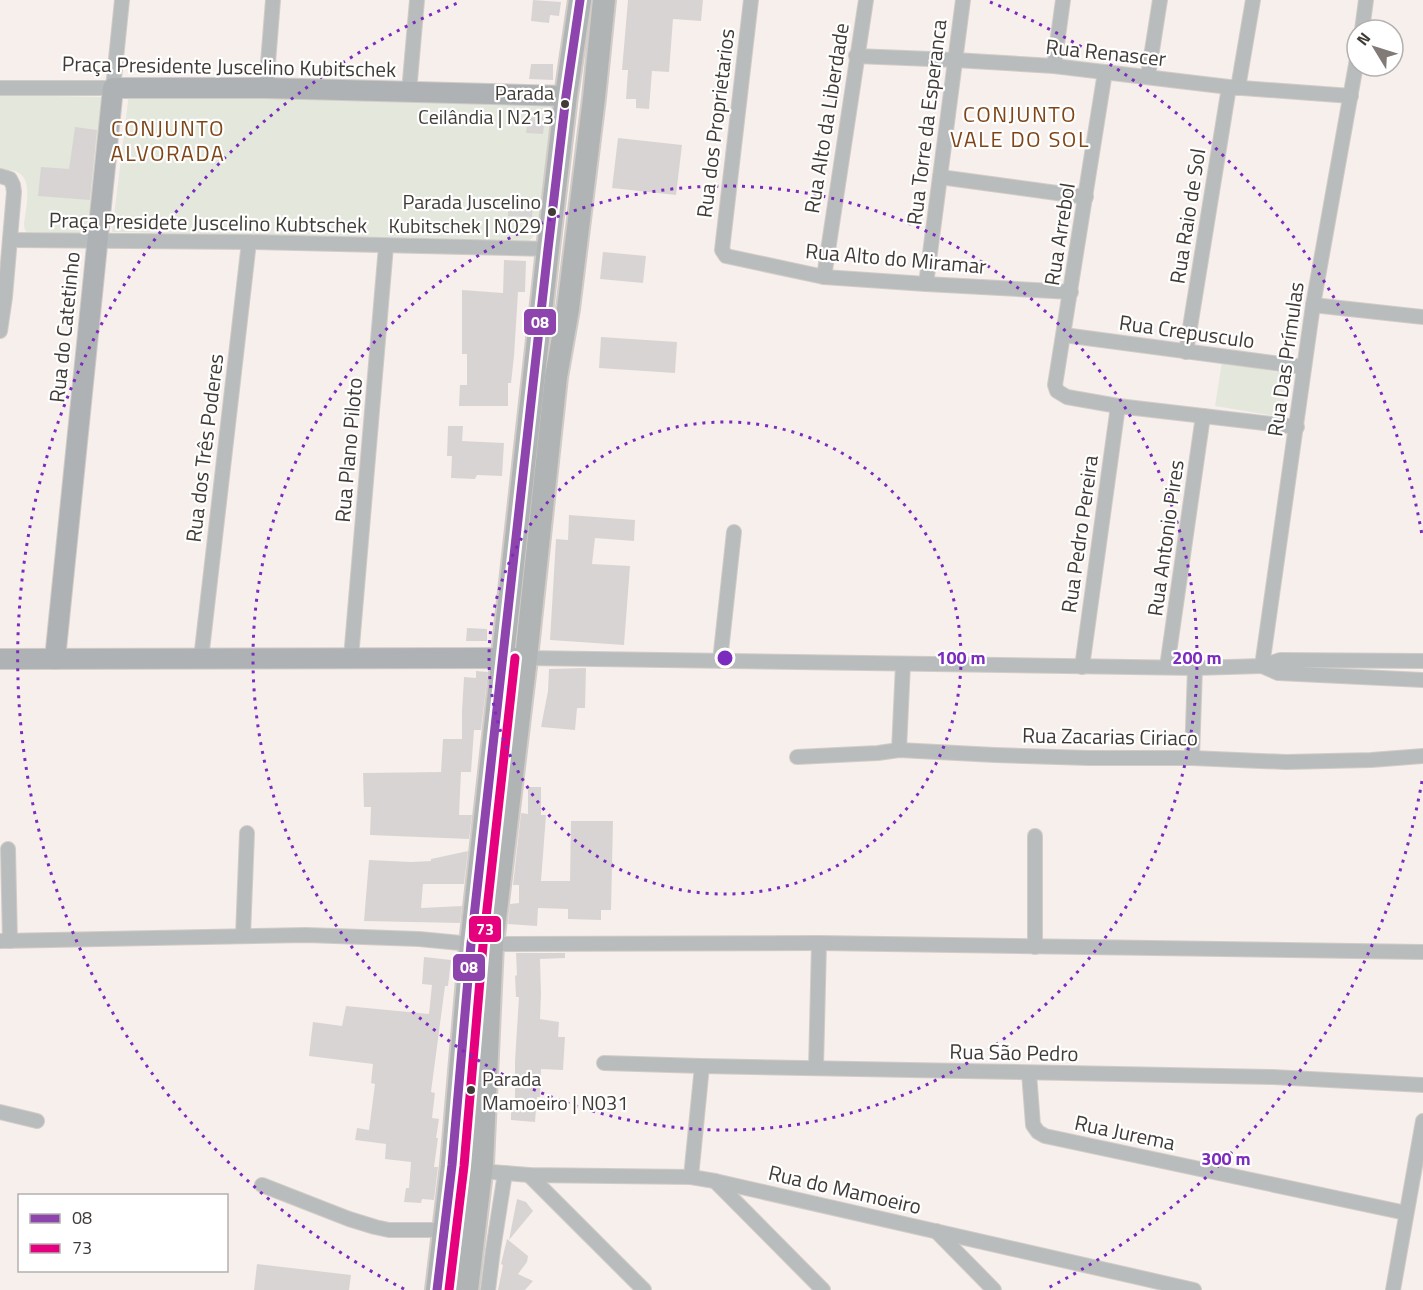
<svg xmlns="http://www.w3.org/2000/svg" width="1423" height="1290" font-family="'Titillium Web',sans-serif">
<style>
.green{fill:#e3e7dc}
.building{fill:#d9d4d4}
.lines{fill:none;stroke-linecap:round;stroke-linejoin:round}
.minor-casing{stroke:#d2ccc8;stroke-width:16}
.secondary-casing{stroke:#d2ccc8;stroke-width:22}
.primary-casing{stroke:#d2ccc8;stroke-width:26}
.minor{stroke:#b9bcbd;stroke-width:14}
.secondary{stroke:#aeb2b4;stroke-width:20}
.primary{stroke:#b1b4b5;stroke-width:22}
.bus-1-casing{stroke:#fff;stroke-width:14}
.bus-2-casing{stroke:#fff;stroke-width:14}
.bus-1{stroke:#8e44ad;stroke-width:9}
.bus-2{stroke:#e5007d;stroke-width:9}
.ring{fill:none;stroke:#7b2cbf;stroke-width:3;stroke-dasharray:3 6}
.bus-dot{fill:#413b37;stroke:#fff;stroke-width:2}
.labels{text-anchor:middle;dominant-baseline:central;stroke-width:4.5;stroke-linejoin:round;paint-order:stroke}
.bus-label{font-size:20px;fill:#413b37;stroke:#fff;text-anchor:end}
.street-label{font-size:21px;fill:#413b37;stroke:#fff}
.neighbourhood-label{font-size:22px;letter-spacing:1.5px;fill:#804516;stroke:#fff}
.centre{fill:#7b2cbf;stroke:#fff;stroke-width:3}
.ring-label{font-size:18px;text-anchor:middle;font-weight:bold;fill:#7b2cbf;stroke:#fff;stroke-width:4.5;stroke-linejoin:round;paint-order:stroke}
.line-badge{stroke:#fff;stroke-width:2}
.badge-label{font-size:16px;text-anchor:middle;font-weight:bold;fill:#fff}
</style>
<rect width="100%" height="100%" fill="#f7efeb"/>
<g class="green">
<path d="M 129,94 L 546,102 L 556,107 L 547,223 L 529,241 L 112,232 Z"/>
<path d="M 0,95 L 105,97 L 93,233 L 29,234 L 25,230 L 24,226 C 25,211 35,177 15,171 C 11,170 4,171 0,171 Z"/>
<path d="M 1222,362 L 1288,374 L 1281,417 L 1215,406 Z"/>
<path d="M 467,1171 L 470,1187 L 464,1290 L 451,1290 Z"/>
</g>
<g class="building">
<path d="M 533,0 L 561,2 L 559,16 L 550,15 L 549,23 L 531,21 Z"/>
<path d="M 628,0 L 703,0 L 701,21 L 673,19 L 669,72 L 652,71 L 649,109 L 636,108 L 636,99 L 626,99 L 628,70 L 622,70 Z"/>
<path d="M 531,64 L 553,64 L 553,80 L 529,79 Z"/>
<path d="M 528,115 L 545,117 L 543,134 L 526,133 Z"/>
<path d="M 75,127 L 97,130 L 90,200 L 38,196 L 41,167 L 69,169 Z"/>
<path d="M 618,138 L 682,145 L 676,195 L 612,188 Z"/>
<path d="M 508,202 L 533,203 L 532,217 L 508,216 Z"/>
<path d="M 603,252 L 646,256 L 643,283 L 600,279 Z"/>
<path d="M 504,260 L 526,261 L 525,292 L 518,292 L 514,356 L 511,383 L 508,383 L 508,406 L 459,406 L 460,385 L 467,385 L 467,354 L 462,354 L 462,290 L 503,293 Z"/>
<path d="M 601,337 L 677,342 L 675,373 L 599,368 Z"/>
<path d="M 448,426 L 463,426 L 462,441 L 504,443 L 502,476 L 477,475 L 475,479 L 451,478 L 452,456 L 447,456 Z"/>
<path d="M 569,515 L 635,520 L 634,541 L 595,538 L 592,564 L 630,566 L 624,645 L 550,640 L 556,539 L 568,540 Z"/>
<path d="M 467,628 L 487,629 L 487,641 L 466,641 Z"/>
<path d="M 586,668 L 585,708 L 577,708 L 575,730 L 541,727 L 548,691 L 549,669 Z"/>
<path d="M 476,671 L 488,672 L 481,730 L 474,730 L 471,772 L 461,772 L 459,815 L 472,815 L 469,839 L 370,835 L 371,807 L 364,807 L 363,773 L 441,772 L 443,739 L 462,739 L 462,711 L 464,677 L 476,678 Z"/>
<path d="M 528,787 L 541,787 L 541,815 L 546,815 L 541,881 L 570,881 L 571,821 L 613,821 L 611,910 L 601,910 L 601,920 L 568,919 L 568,909 L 538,908 L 537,926 L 508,924 L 510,904 L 519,903 L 519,885 L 513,885 L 521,813 L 528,814 Z"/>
<path d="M 468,851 L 464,884 L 423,884 L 421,908 L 462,906 L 460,923 L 364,921 L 369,860 L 411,862 L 431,861 L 431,859 Z"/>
<path d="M 516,953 L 565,953 L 565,958 L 540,959 L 541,994 L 540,1019 L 559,1022 L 558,1037 L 565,1037 L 563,1070 L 541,1069 L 540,1097 L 537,1097 L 535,1122 L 511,1120 L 511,1108 L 515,1108 L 515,1061 L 519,997 L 516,997 L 515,976 L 517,975 Z"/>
<path d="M 424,957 L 451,960 L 448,986 L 445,986 L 431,1092 L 435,1093 L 432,1118 L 439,1119 L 436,1138 L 438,1138 L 434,1167 L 438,1167 L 434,1200 L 422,1199 L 421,1203 L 404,1202 L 406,1188 L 409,1188 L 411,1162 L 385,1159 L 386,1144 L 355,1140 L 357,1128 L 369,1130 L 375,1084 L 371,1083 L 373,1064 L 309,1056 L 313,1022 L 342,1026 L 346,1006 L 429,1014 L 432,985 L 422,984 Z"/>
<path d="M 517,1199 L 526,1202 L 533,1211 L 509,1240 Z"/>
<path d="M 507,1239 L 528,1256 L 527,1262 L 518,1274 L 533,1281 L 525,1290 L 498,1290 L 503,1265 L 501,1264 Z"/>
<path d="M 257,1264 L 351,1275 L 349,1290 L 254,1290 Z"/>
</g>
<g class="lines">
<defs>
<g id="minor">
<path d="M 751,0 L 722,250 L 726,256 L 824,277 L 926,284 L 1071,292"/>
<path d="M 1362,30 L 1366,0"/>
<path d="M 856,56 L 955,60 L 1054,66 L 1229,87 L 1351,96"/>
<path d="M 1054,66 L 1063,0"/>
<path d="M 1105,72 L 1055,385 L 1057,391 L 1067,397 L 1118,406 L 1297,427"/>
<path d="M 1148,76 L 1160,0"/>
<path d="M 0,88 L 113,88 L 122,0"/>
<path d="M 266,88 L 273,0"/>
<path d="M 1238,88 L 1253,0"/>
<path d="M 409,92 L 417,0"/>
<path d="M 0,176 L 10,179 L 13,185 L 14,192 L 5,297 L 0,331"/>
<path d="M 940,177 L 1086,197"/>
<path d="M 11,240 L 249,242 L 548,249"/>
<path d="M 824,277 L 866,0"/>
<path d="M 926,284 L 963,0"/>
<path d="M 1313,305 L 1423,317"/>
<path d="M 1064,335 L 1304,367"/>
<path d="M 1186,352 L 1229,87"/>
<path d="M 351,658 L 386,246"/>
<path d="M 526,658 L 1195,668 L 1262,666 L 1280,660 L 1423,661"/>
<path d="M 201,659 L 249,242"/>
<path d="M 720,661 L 734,532"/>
<path d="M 1262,666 L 1313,305 L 1357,59"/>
<path d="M 1262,666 L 1278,673 L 1423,680"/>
<path d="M 1082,667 L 1118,406"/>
<path d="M 1167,667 L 1203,416"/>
<path d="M 899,750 L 903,664"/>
<path d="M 797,757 L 878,753 L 899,750 L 995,755 L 1089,758 L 1192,758 L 1286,762 L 1371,760 L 1423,756"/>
<path d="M 1192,758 L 1195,668"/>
<path d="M 8,849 L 10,941"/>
<path d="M 243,936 L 247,833"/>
<path d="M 0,941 L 306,935 L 419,939 L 471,944"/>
<path d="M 492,944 L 819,943 L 1423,952"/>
<path d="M 1035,947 L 1035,836"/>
<path d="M 604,1063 L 702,1066 L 1273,1077 L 1423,1085"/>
<path d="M 816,1068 L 819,943"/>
<path d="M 1029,1073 L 1033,1125 L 1038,1132 L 1045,1136 L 1406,1213"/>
<path d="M 0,1112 L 37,1121"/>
<path d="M 481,1171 L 529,1175 L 691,1177 L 715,1181 L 1194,1290"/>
<path d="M 529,1175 L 644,1290"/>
<path d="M 691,1177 L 702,1066"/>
<path d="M 715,1181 L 823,1290"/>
<path d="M 262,1185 L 349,1219 L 375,1227 L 389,1230 L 444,1230"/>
<path d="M 936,1231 L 994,1290"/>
<path d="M 488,1290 L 493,1250 L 505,1173"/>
<path d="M 1393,1290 L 1423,1121"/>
</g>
<g id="secondary">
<path d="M 0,659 L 517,658"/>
<path d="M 55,659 L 113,88 L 266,88 L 566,96"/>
</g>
<g id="primary">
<path d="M 437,1290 L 452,1165 L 471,944 L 500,682 L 548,249 L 566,96 L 580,0"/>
<path d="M 467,1290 L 482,1164 L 492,944 L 526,658 L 556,377 L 568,309 L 594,98 L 604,0"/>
</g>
</defs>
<use href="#minor" class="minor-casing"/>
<use href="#secondary" class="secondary-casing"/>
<use href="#primary" class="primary-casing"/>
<use href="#minor" class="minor"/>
<use href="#secondary" class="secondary"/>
<use href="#primary" class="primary"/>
<defs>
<path id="bus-1" d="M 437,1290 L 452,1165 L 471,944 L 500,682 L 548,249 L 566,96 L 580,0"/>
<path id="bus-2" d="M 449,1290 L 464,1166 L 483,945 L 515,658"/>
</defs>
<use href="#bus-1" class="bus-1-casing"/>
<use href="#bus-2" class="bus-2-casing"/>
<use href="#bus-1" class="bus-1"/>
<use href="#bus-2" class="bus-2"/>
</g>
<g class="ring">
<circle cx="725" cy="658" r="236"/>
<circle cx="725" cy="658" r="472"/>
<path d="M1422 781A708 708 0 0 1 1046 1289M404 1289A708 708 0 0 1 460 2M990 2A708 708 0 0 1 1422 535"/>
</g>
<g class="bus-dot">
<circle cx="565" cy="104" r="5"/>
<circle cx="552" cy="212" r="5"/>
<circle cx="471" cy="1090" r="5"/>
</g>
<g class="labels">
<g class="bus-label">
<text x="554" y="92">Parada<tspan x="554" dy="24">Ceilândia | N213</tspan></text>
<text x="541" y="201">Parada Juscelino<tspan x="541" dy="24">Kubitschek | N029</tspan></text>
<text x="482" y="1078" text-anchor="start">Parada<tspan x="482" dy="24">Mamoeiro | N031</tspan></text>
</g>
<g class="street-label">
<text transform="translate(1106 52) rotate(6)">Rua Renascer</text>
<text transform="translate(229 66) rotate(1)">Praça Presidente Juscelino Kubitschek</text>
<text transform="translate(826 118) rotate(-81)">Rua Alto da Liberdade</text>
<text transform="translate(926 122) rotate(-83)">Rua Torre da Esperanca</text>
<text transform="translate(715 123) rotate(-83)">Rua dos Proprietarios</text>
<text transform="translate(1187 216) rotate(-81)">Rua Raio de Sol</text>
<text transform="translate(208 222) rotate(1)">Praça Presidete Juscelino Kubtschek</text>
<text transform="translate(1059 234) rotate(-81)">Rua Arrebol</text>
<text transform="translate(896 258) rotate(5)">Rua Alto do Miramar</text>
<text transform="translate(64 327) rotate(-84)">Rua do Catetinho</text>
<text transform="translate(1187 331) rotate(8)">Rua Crepusculo</text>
<text transform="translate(1285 359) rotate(-82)">Rua Das Prímulas</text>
<text transform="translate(204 448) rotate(-83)">Rua dos Três Poderes</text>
<text transform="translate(348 450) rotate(-85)">Rua Plano Piloto</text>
<text transform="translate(1079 534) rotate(-82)">Rua Pedro Pereira</text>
<text transform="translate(1165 538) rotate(-82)">Rua Antonio Pires</text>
<text transform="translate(1110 736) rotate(1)">Rua Zacarias Ciriaco</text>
<text transform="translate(1014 1052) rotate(1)">Rua São Pedro</text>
<text transform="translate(1125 1132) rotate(12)">Rua Jurema</text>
<text transform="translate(845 1189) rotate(13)">Rua do Mamoeiro</text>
</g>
<g class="neighbourhood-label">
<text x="1020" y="114">CONJUNTO<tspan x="1020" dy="25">VALE DO SOL</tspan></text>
<text x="168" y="128">CONJUNTO<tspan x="168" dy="25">ALVORADA</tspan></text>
</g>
</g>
<circle cx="725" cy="658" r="9" class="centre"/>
<g class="ring-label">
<text x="961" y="664">100 m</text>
<text x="1197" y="664">200 m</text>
<text x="1226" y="1165">300 m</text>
</g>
<g class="line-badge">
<rect x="523" y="308" width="34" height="28" rx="6" fill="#8e44ad"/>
<rect x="468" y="915" width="34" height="28" rx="6" fill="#e5007d"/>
<rect x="452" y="953" width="34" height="29" rx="6" fill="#8e44ad"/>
</g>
<g class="badge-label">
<text x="540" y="328">08</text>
<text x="485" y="935">73</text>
<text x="469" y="973">08</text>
</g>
<rect x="18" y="1194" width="210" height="78" fill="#ffffff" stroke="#b3b1af" stroke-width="1.5"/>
<rect x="30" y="1214" width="30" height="9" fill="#8e44ad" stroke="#b3b1af" stroke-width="1.5"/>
<text x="72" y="1224" font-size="18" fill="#413b37">08</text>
<rect x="30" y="1244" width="30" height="9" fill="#e5007d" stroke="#b3b1af" stroke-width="1.5"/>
<text x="72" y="1254" font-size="18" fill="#413b37">73</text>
<g transform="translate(1375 48) rotate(308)"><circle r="28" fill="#ffffff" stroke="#b3b1af" stroke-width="1.5"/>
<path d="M0-4.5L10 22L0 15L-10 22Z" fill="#817a76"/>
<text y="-9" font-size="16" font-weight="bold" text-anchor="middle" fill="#413b37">N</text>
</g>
</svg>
